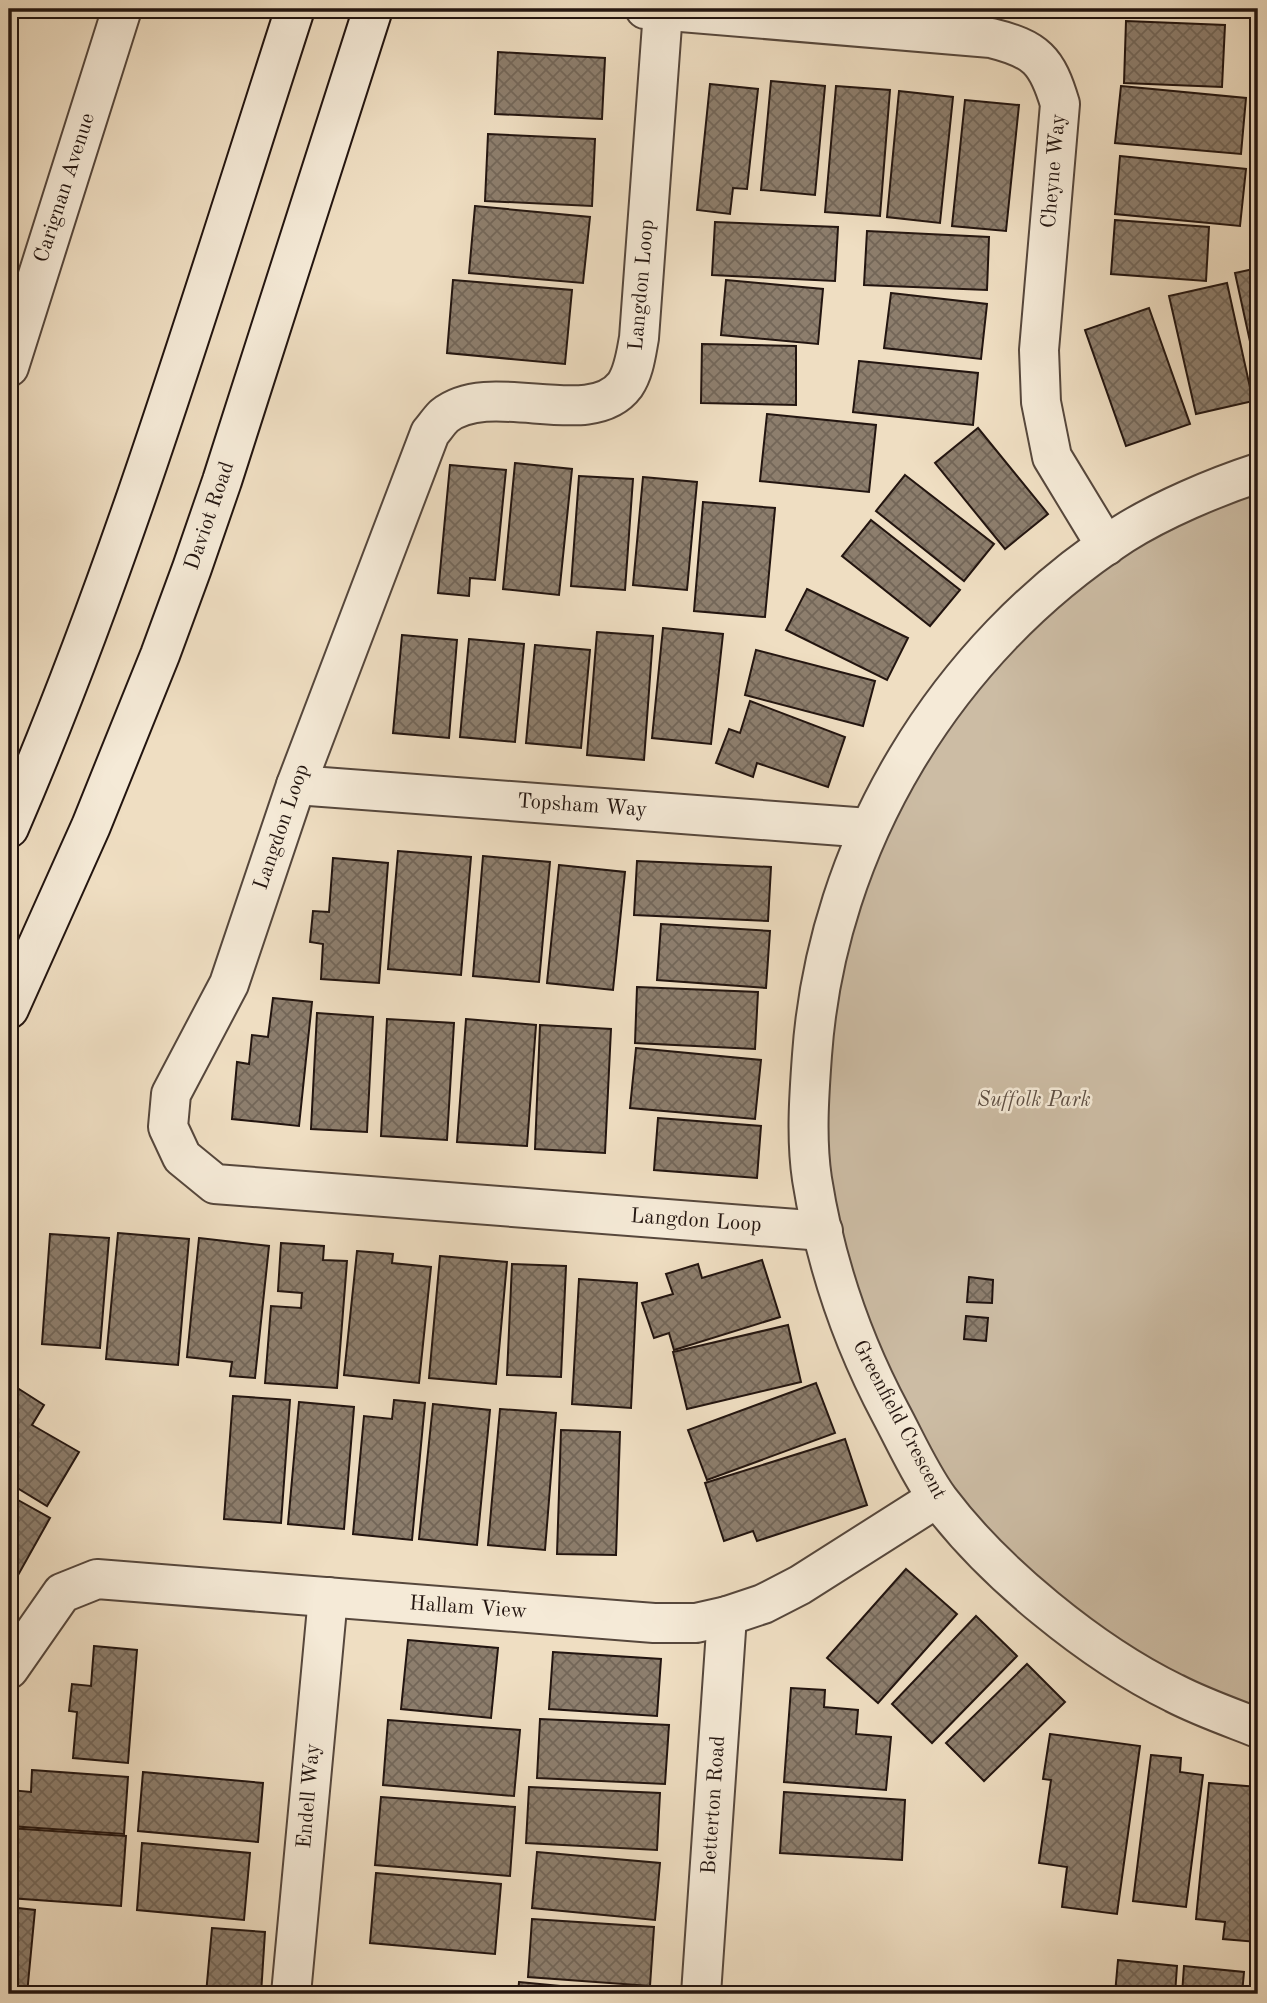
<svg xmlns="http://www.w3.org/2000/svg" width="1267" height="2003" font-family="'Old Standard TT',serif">
<style>
.green{fill:#ccbca4;stroke:#78685a;stroke-width:2}
.building{fill:url(#building-cross-hatch);stroke:#231510;stroke-width:2}
.lines{fill:none;stroke-linecap:round;stroke-linejoin:round}
.street-casing{stroke:#56473c;stroke-width:42}
.secondary-casing{stroke:#231510;stroke-width:42}
.street{stroke:#f5ead7;stroke-width:38}
.secondary{stroke:#f5ead7;stroke-width:38}
.labels{text-anchor:middle;dominant-baseline:central;stroke-width:5;stroke-linejoin:round;paint-order:stroke}
.street-label{font-size:21px;fill:#231510;stroke:#f5ead7}
.park-label{font-size:21px;font-style:italic;fill:#5e4f44;stroke:#f5ead7}
</style>
<defs>
<pattern id="building-cross-hatch" width="8" height="8" patternUnits="userSpaceOnUse" patternTransform="scale(1.75)"><rect width="8" height="8" fill="#8d7e6d"/><path d="M0 0l8 8M0 8l8-8" fill="none" stroke="#736658"/></pattern>
</defs>
<rect width="100%" height="100%" fill="#efdec2"/>
<filter id="stains"><feTurbulence type="fractalNoise" baseFrequency=".00286" numOctaves="4"/><feColorMatrix values="0 0 0 0 .2 0 0 0 0 .09 0 0 0 0 .02 0 0 0 .5 -.17"/></filter>
<radialGradient id="worn" r=".72"><stop offset=".6" stop-color="#630" stop-opacity="0"/><stop offset="1" stop-color="#630" stop-opacity=".3"/></radialGradient>
<path class="green" d="M 1258,473 L 1258,1728 L 1171,1692 L 937,1498 L 812,1178 L 839,908 L 999,636 L 1239,479 Z"/>
<g class="building">
<path d="M 1151,9 L 1242,9 L 1241,18 Z"/>
<path d="M 1126,21 L 1225,25 L 1222,87 L 1124,83 Z"/>
<path d="M 498,52 L 605,58 L 602,119 L 495,114 Z"/>
<path d="M 771,81 L 825,86 L 815,195 L 761,190 Z"/>
<path d="M 710,84 L 758,89 L 747,189 L 733,188 L 730,214 L 697,210 Z"/>
<path d="M 836,86 L 890,90 L 880,216 L 825,212 Z"/>
<path d="M 1121,86 L 1246,98 L 1241,154 L 1115,143 Z"/>
<path d="M 899,91 L 953,97 L 940,223 L 887,217 Z"/>
<path d="M 965,100 L 1019,105 L 1006,231 L 952,226 Z"/>
<path d="M 488,134 L 595,139 L 592,206 L 485,201 Z"/>
<path d="M 1120,156 L 1246,169 L 1240,226 L 1115,214 Z"/>
<path d="M 1257,167 L 1258,167 L 1258,226 L 1253,226 Z"/>
<path d="M 475,206 L 590,217 L 583,283 L 469,273 Z"/>
<path d="M 1115,220 L 1209,227 L 1206,281 L 1111,274 Z"/>
<path d="M 715,222 L 838,227 L 835,281 L 712,275 Z"/>
<path d="M 867,231 L 989,237 L 987,290 L 864,285 Z"/>
<path d="M 1258,268 L 1258,378 L 1235,273 Z"/>
<path d="M 453,280 L 572,290 L 565,364 L 447,353 Z"/>
<path d="M 726,280 L 823,289 L 818,344 L 721,335 Z"/>
<path d="M 1227,283 L 1253,401 L 1196,414 L 1169,296 Z"/>
<path d="M 891,293 L 987,304 L 981,359 L 884,348 Z"/>
<path d="M 1149,308 L 1190,424 L 1126,446 L 1085,330 Z"/>
<path d="M 702,344 L 796,346 L 796,405 L 701,403 Z"/>
<path d="M 859,361 L 978,373 L 973,425 L 853,412 Z"/>
<path d="M 767,414 L 876,425 L 869,492 L 760,481 Z"/>
<path d="M 978,428 L 1048,514 L 1005,549 L 935,463 Z"/>
<path d="M 515,463 L 572,469 L 559,595 L 503,589 Z"/>
<path d="M 450,465 L 506,470 L 495,580 L 470,578 L 469,596 L 438,593 Z"/>
<path d="M 905,475 L 994,544 L 964,581 L 876,511 Z"/>
<path d="M 579,476 L 633,479 L 625,590 L 571,586 Z"/>
<path d="M 643,477 L 697,482 L 687,590 L 633,585 Z"/>
<path d="M 703,502 L 775,508 L 765,617 L 694,611 Z"/>
<path d="M 871,520 L 960,590 L 930,626 L 842,556 Z"/>
<path d="M 807,589 L 908,638 L 887,680 L 786,630 Z"/>
<path d="M 663,628 L 723,634 L 711,744 L 652,738 Z"/>
<path d="M 597,632 L 653,636 L 644,760 L 587,755 Z"/>
<path d="M 402,635 L 457,640 L 449,738 L 393,733 Z"/>
<path d="M 469,639 L 524,644 L 515,742 L 460,737 Z"/>
<path d="M 535,645 L 590,650 L 581,748 L 526,743 Z"/>
<path d="M 756,650 L 875,681 L 863,726 L 745,695 Z"/>
<path d="M 750,701 L 845,737 L 828,787 L 757,763 L 753,777 L 716,763 L 729,729 L 740,733 Z"/>
<path d="M 398,851 L 471,857 L 461,975 L 388,969 Z"/>
<path d="M 483,856 L 550,862 L 539,982 L 473,976 Z"/>
<path d="M 333,858 L 388,863 L 379,983 L 321,979 L 323,944 L 310,942 L 313,911 L 329,912 Z"/>
<path d="M 637,861 L 771,867 L 768,921 L 634,915 Z"/>
<path d="M 559,865 L 625,872 L 613,990 L 547,983 Z"/>
<path d="M 661,924 L 770,931 L 766,988 L 657,980 Z"/>
<path d="M 637,987 L 758,992 L 755,1049 L 635,1043 Z"/>
<path d="M 273,998 L 312,1002 L 299,1126 L 232,1119 L 237,1062 L 249,1064 L 252,1035 L 268,1037 Z"/>
<path d="M 317,1013 L 373,1017 L 367,1132 L 311,1129 Z"/>
<path d="M 387,1019 L 454,1023 L 447,1140 L 381,1136 Z"/>
<path d="M 466,1019 L 536,1025 L 527,1146 L 457,1142 Z"/>
<path d="M 540,1025 L 611,1029 L 605,1153 L 535,1149 Z"/>
<path d="M 636,1048 L 761,1060 L 755,1119 L 630,1108 Z"/>
<path d="M 658,1118 L 761,1126 L 757,1178 L 654,1170 Z"/>
<path d="M 118,1233 L 189,1239 L 178,1365 L 106,1359 Z"/>
<path d="M 50,1234 L 109,1238 L 100,1348 L 42,1344 Z"/>
<path d="M 199,1238 L 269,1246 L 255,1378 L 230,1376 L 232,1362 L 187,1357 Z"/>
<path d="M 281,1243 L 324,1246 L 323,1260 L 347,1261 L 337,1388 L 265,1383 L 271,1306 L 301,1308 L 302,1293 L 278,1291 Z"/>
<path d="M 357,1251 L 393,1254 L 392,1263 L 431,1267 L 419,1383 L 344,1375 Z"/>
<path d="M 440,1256 L 507,1262 L 496,1384 L 429,1378 Z"/>
<path d="M 762,1260 L 780,1317 L 674,1350 L 669,1333 L 654,1338 L 642,1303 L 673,1294 L 666,1274 L 698,1264 L 702,1278 Z"/>
<path d="M 512,1264 L 566,1266 L 561,1377 L 507,1375 Z"/>
<path d="M 969,1277 L 993,1280 L 992,1303 L 967,1302 Z"/>
<path d="M 579,1279 L 637,1283 L 631,1408 L 572,1404 Z"/>
<path d="M 966,1316 L 988,1318 L 986,1341 L 964,1339 Z"/>
<path d="M 788,1325 L 801,1382 L 687,1409 L 673,1352 Z"/>
<path d="M 816,1383 L 835,1433 L 707,1480 L 688,1430 Z"/>
<path d="M 19,1389 L 44,1405 L 32,1425 L 79,1452 L 47,1506 L 9,1483 L 9,1405 Z"/>
<path d="M 233,1396 L 290,1400 L 281,1523 L 224,1519 Z"/>
<path d="M 394,1400 L 425,1403 L 412,1540 L 353,1534 L 364,1416 L 392,1419 Z"/>
<path d="M 299,1402 L 354,1407 L 344,1529 L 288,1524 Z"/>
<path d="M 433,1404 L 490,1410 L 477,1545 L 419,1539 Z"/>
<path d="M 500,1409 L 556,1413 L 545,1550 L 488,1545 Z"/>
<path d="M 561,1430 L 620,1432 L 616,1555 L 557,1554 Z"/>
<path d="M 845,1439 L 867,1505 L 757,1541 L 753,1531 L 724,1541 L 705,1483 Z"/>
<path d="M 9,1495 L 50,1518 L 17,1577 L 9,1573 Z"/>
<path d="M 906,1569 L 957,1614 L 878,1703 L 827,1658 Z"/>
<path d="M 976,1616 L 1017,1656 L 932,1743 L 892,1704 Z"/>
<path d="M 408,1640 L 498,1648 L 491,1718 L 401,1709 Z"/>
<path d="M 94,1646 L 137,1650 L 128,1763 L 73,1758 L 77,1712 L 69,1711 L 72,1684 L 91,1686 Z"/>
<path d="M 553,1652 L 661,1659 L 657,1716 L 549,1709 Z"/>
<path d="M 1027,1664 L 1065,1702 L 984,1781 L 946,1743 Z"/>
<path d="M 791,1688 L 825,1690 L 824,1707 L 858,1710 L 856,1734 L 891,1737 L 886,1790 L 784,1782 Z"/>
<path d="M 540,1719 L 669,1725 L 665,1784 L 537,1778 Z"/>
<path d="M 388,1720 L 520,1730 L 514,1796 L 383,1785 Z"/>
<path d="M 1050,1734 L 1140,1746 L 1117,1914 L 1062,1907 L 1067,1867 L 1039,1863 L 1051,1780 L 1043,1779 Z"/>
<path d="M 1151,1755 L 1181,1758 L 1180,1772 L 1203,1775 L 1186,1907 L 1133,1901 Z"/>
<path d="M 32,1770 L 128,1777 L 124,1834 L 9,1826 L 10,1790 L 31,1792 Z"/>
<path d="M 143,1772 L 263,1783 L 258,1842 L 138,1831 Z"/>
<path d="M 1209,1783 L 1258,1787 L 1257,1942 L 1223,1939 L 1225,1922 L 1196,1919 Z"/>
<path d="M 529,1787 L 660,1793 L 657,1850 L 526,1843 Z"/>
<path d="M 784,1792 L 905,1800 L 902,1860 L 780,1853 Z"/>
<path d="M 381,1797 L 515,1807 L 510,1876 L 375,1865 Z"/>
<path d="M 9,1828 L 126,1836 L 121,1906 L 9,1898 Z"/>
<path d="M 142,1843 L 250,1853 L 244,1920 L 137,1910 Z"/>
<path d="M 537,1852 L 660,1863 L 655,1920 L 532,1908 Z"/>
<path d="M 376,1873 L 501,1884 L 495,1954 L 370,1943 Z"/>
<path d="M 9,1907 L 35,1910 L 27,1994 L 9,1994 Z"/>
<path d="M 532,1919 L 654,1927 L 650,1986 L 528,1977 Z"/>
<path d="M 212,1928 L 265,1932 L 261,1994 L 206,1994 Z"/>
<path d="M 1254,1958 L 1258,1959 L 1258,1994 L 1250,1994 Z"/>
<path d="M 1118,1960 L 1177,1966 L 1175,1994 L 1115,1994 Z"/>
<path d="M 1184,1966 L 1244,1972 L 1242,1994 L 1182,1994 Z"/>
<path d="M 519,1982 L 643,1994 L 518,1994 Z"/>
</g>
<g class="lines">
<defs>
<g id="street">
<path d="M 645,9 L 991,38 C 1036,49 1047,60 1060,104 L 1039,350 L 1041,402 L 1052,457 L 1106,546"/>
<path d="M 663,11 L 639,338 C 636,354 634,372 625,385 C 590,432 491,378 444,416 C 439,421 435,427 430,433 L 296,785 L 229,984 L 171,1094 L 168,1127 L 182,1157 L 215,1184 L 823,1231"/>
<path d="M 9,367 L 122,9"/>
<path d="M 1258,473 C 1215,487 1161,510 1123,534 C 946,649 827,844 812,1055 C 809,1096 806,1139 812,1179 C 825,1261 852,1341 891,1414 C 906,1442 920,1474 939,1500 C 994,1573 1092,1653 1174,1693 C 1201,1707 1230,1717 1258,1728"/>
<path d="M 296,785 L 869,828"/>
<path d="M 9,1669 L 62,1593 L 97,1579 L 654,1623 L 696,1623 L 727,1616 L 763,1604 L 800,1585 L 937,1498"/>
<path d="M 291,1994 L 328,1597"/>
<path d="M 701,1994 L 727,1616"/>
</g>
<g id="secondary">
<path d="M 9,828 C 124,562 206,284 295,9"/>
<path d="M 9,1009 L 91,826 L 160,655 L 192,568 L 222,481 L 373,9"/>
</g>
</defs>
<use href="#street" class="street-casing"/>
<use href="#secondary" class="secondary-casing"/>
<use href="#street" class="street"/>
<use href="#secondary" class="secondary"/>
</g>
<g class="labels">
<g class="street-label">
<text transform="translate(1054 171) rotate(-85)">Cheyne Way</text>
<text transform="translate(65 188) rotate(-72)">Carignan Avenue</text>
<text transform="translate(642 285) rotate(-85)">Langdon Loop</text>
<text transform="translate(210 516) rotate(-71)">Daviot Road</text>
<text transform="translate(582 806) rotate(4)">Topsham Way</text>
<text transform="translate(282 827) rotate(-71)">Langdon Loop</text>
<text transform="translate(696 1221) rotate(4)">Langdon Loop</text>
<text transform="translate(899 1420) rotate(62)">Greenfield Crescent</text>
<text transform="translate(468 1608) rotate(4)">Hallam View</text>
<text transform="translate(309 1796) rotate(-85)">Endell Way</text>
<text transform="translate(714 1805) rotate(-86)">Betterton Road</text>
</g>
<g class="park-label">
<text x="1034" y="1100">Suffolk Park</text>
</g>
</g>
<rect width="1267" height="2003" fill="none" stroke="#efdec2" stroke-width="35"/>
<rect x="10" y="10" width="1246" height="1982" fill="none" stroke="#231510" stroke-width="3.5"/>
<rect x="18" y="18" width="1232" height="1968" fill="none" stroke="#231510" stroke-width="2"/>
<rect width="100%" height="100%" filter="url(#stains)"/>
<rect width="100%" height="100%" fill="url(#worn)"/>
</svg>
